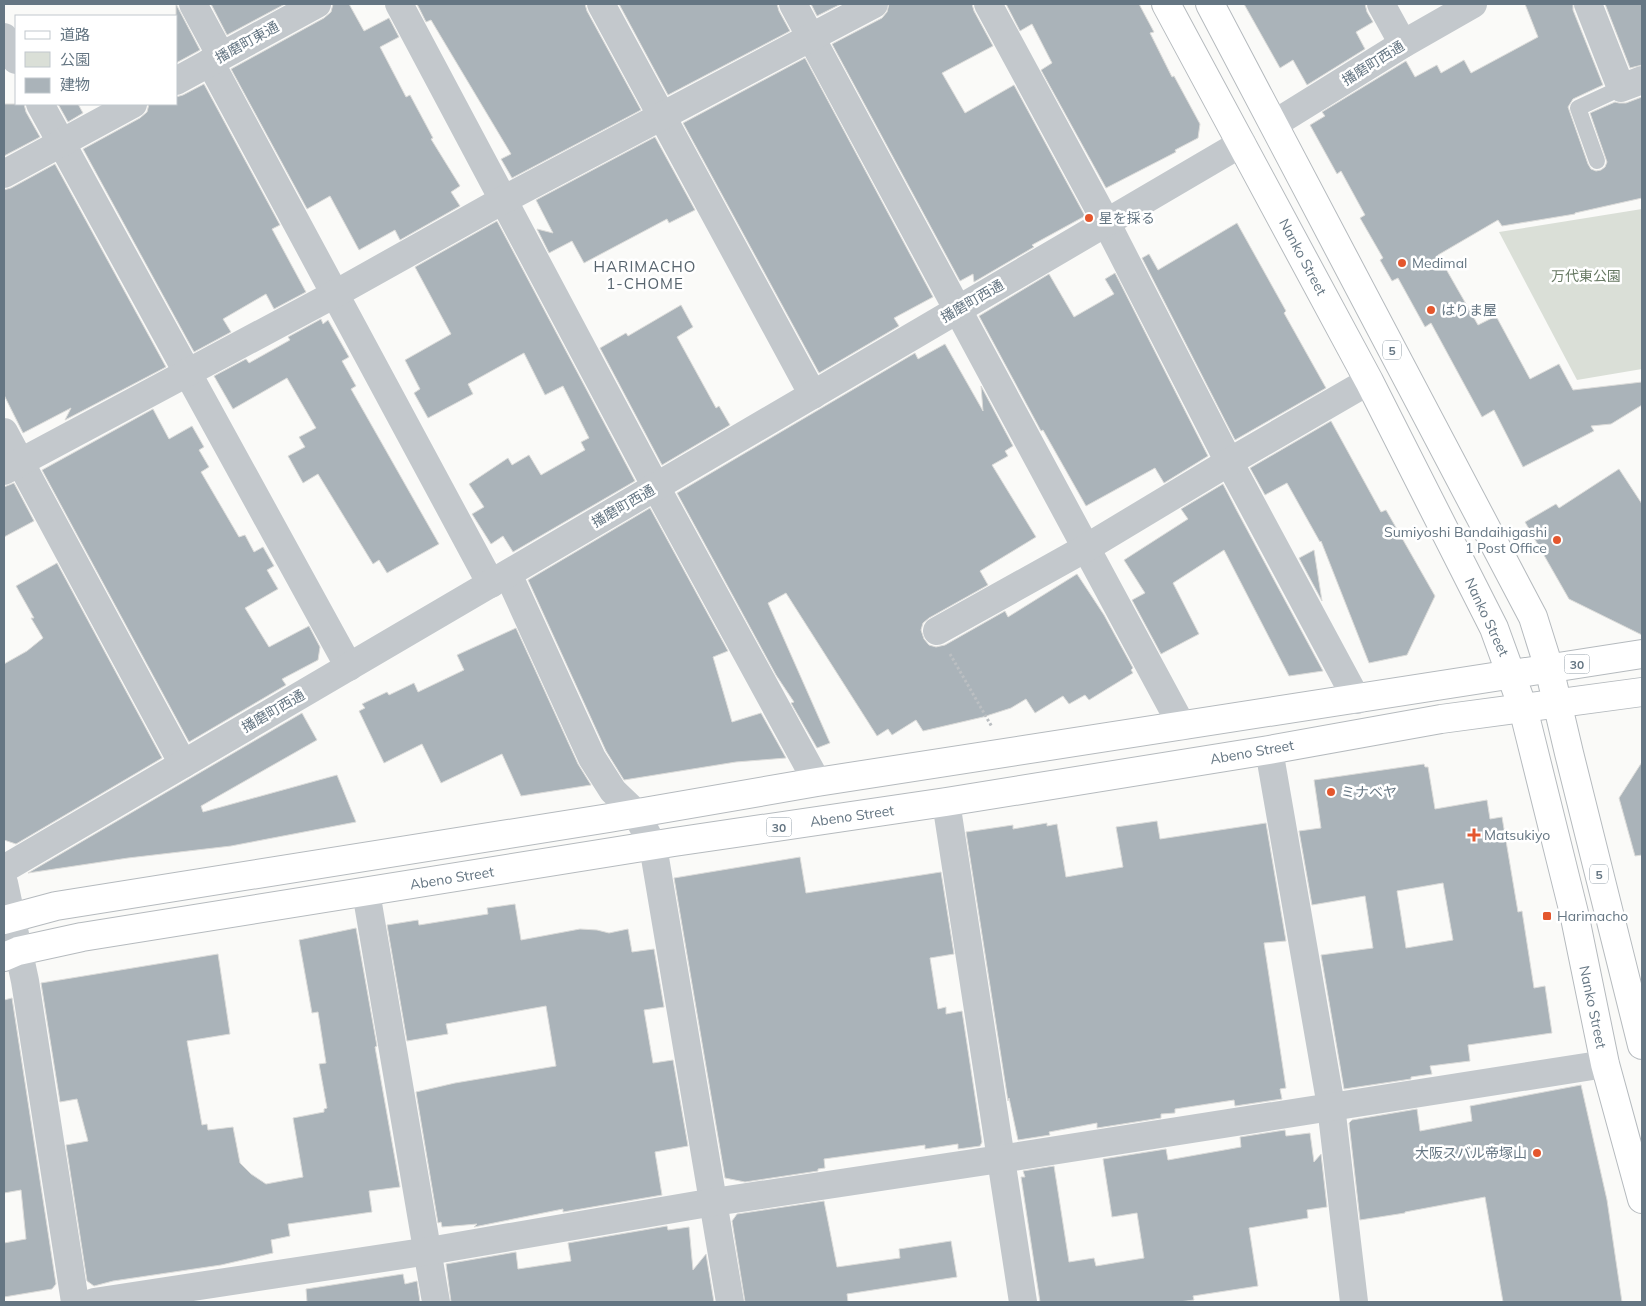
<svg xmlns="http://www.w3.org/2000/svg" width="1646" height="1306" font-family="Mulish,'Noto Sans JP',sans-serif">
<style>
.green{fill:#dadfd7}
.building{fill:#aab3b9;stroke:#dcdcda;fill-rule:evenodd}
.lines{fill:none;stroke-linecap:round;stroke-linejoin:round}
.primary-casing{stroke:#b5babe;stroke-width:30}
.path{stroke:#bbbfc2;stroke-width:3;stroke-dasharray:2.5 2.5;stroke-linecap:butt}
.lane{stroke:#c3c8cc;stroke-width:16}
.street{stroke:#c3c8cc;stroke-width:28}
.primary{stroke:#fff;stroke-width:28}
.poi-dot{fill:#e4572e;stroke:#fff;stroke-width:2}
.labels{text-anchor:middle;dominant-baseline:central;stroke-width:5;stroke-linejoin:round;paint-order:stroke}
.shield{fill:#fff;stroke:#939fa8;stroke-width:1}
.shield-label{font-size:12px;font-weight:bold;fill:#657683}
.street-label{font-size:14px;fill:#657683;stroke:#fff}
.poi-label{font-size:14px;fill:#657683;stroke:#fff;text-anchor:start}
.park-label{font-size:14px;fill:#687a64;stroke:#fff}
.neighbourhood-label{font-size:15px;letter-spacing:1px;fill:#57646e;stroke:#fff}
</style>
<rect width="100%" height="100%" fill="#fafaf8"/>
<path class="green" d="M 1642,209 L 1642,369 L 1577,380 L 1499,232 Z"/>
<g class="building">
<path d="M 176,4 L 200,50 L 176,63 Z"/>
<path d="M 211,4 L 285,4 L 227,35 Z"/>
<path d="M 333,4 L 349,4 L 364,31 L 389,18 L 399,37 L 380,47 L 406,97 L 410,95 L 433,138 L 431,139 L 460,186 L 451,192 L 460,206 L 400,240 L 395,230 L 359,250 L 330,196 L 307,209 L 231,69 L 324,18 L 331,12 Z"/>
<path d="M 417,4 L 585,4 L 587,11 L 641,110 L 512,178 L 501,159 L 511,154 L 431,20 L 426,22 Z"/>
<path d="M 619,4 L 777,4 L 779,11 L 790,31 L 668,95 Z"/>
<path d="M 811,4 L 841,4 L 817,16 Z"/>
<path d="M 889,4 L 972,4 L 974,11 L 993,46 L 942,73 L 965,113 L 1014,85 L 1085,216 L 1032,245 L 1034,247 L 974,282 L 973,274 L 960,281 L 832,44 L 882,18 L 887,12 Z"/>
<path d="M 1006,4 L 1139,4 L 1154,32 L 1150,33 L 1172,77 L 1174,76 L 1200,124 L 1198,138 L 1175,150 L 1176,152 L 1106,188 L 1041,70 L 1052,63 L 1032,24 L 1020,31 Z"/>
<path d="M 1244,4 L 1365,4 L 1367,12 L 1373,22 L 1356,32 L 1365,49 L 1307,85 L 1293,60 L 1280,68 Z"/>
<path d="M 1525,4 L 1573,4 L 1573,10 L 1603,85 L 1573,99 L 1568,107 L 1588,164 L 1591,169 L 1596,171 L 1601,170 L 1605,167 L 1607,162 L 1590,113 L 1615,102 L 1619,103 L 1626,103 L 1642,97 L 1642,198 L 1575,213 L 1575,214 L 1502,226 L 1498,220 L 1438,255 L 1478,325 L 1496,316 L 1530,379 L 1559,364 L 1573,390 L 1642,382 L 1642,405 L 1611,424 L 1591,426 L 1594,431 L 1523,467 L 1494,410 L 1482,417 L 1431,323 L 1425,327 L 1398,278 L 1392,281 L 1380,260 L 1383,258 L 1360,218 L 1365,215 L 1341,171 L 1337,174 L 1310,125 L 1325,116 L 1322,112 L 1406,61 L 1415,77 L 1437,65 L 1441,73 L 1464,60 L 1471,73 L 1538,37 Z"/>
<path d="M 1605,4 L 1642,4 L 1642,65 L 1630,68 Z"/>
<path d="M 805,58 L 933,297 L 894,318 L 899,326 L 819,373 L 683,123 Z"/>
<path d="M 204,84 L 280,225 L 272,229 L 306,292 L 274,309 L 266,294 L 223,319 L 231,332 L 194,352 L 83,149 L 140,118 L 147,112 L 149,104 L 176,104 L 176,97 L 183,95 Z"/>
<path d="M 4,104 L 24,104 L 26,112 L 40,137 L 4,156 Z"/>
<path d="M 58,104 L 78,104 L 83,113 L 68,122 Z"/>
<path d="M 655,137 L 695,210 L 669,223 L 667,219 L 584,263 L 572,241 L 549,253 L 537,229 L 553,233 L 536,200 Z"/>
<path d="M 55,164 L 166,367 L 65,420 L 71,408 L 23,433 L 4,395 L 4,190 L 11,188 Z"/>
<path d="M 497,221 L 635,481 L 513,552 L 503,536 L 491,544 L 472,514 L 484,507 L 469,484 L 508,458 L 512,465 L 529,455 L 541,475 L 585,450 L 581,442 L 589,438 L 563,386 L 545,395 L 524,353 L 468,384 L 473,394 L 428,418 L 414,393 L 420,389 L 405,360 L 451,334 L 415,267 Z"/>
<path d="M 1237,223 L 1286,311 L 1284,313 L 1326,388 L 1235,440 L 1142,258 L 1149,254 L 1158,270 Z"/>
<path d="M 1115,273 L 1208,456 L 1164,483 L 1155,468 L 1086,506 L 1043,430 L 1041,431 L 979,316 L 1049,274 L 1074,317 L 1114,294 L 1105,279 Z"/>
<path d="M 681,305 L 693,327 L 677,337 L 716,408 L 719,406 L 730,425 L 662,465 L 600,348 L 626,333 L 628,336 Z"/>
<path d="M 321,319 L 323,324 L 328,320 L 349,357 L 342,361 L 356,386 L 351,389 L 439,544 L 387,573 L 379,560 L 373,564 L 318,474 L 303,483 L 288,456 L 305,447 L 299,437 L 316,428 L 287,378 L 233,409 L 214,376 L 246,359 L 249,363 L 290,340 L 288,337 Z"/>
<path d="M 945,344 L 983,411 L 981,386 L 1013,446 L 1005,451 L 1008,456 L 992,465 L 1036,537 L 980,571 L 988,585 L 929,618 L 923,623 L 921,630 L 924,639 L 929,645 L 936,647 L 945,645 L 1005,611 L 1008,617 L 1077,574 L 1104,615 L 1133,668 L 1131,670 L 1133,673 L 1089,700 L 1085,695 L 1069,704 L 1063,696 L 1035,713 L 1026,699 L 1011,708 L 983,717 L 923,731 L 916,720 L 892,735 L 888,729 L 877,736 L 786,593 L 768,603 L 830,743 L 817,748 L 791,703 L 794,702 L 776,675 L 677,493 L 915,353 L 918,359 Z"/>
<path d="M 153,409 L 169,439 L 192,426 L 204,447 L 199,450 L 209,467 L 201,472 L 239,537 L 245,535 L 254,552 L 263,547 L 274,566 L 267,570 L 278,589 L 245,608 L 269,647 L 309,626 L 320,647 L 318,660 L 282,679 L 286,685 L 189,742 L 42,470 Z"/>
<path d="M 1331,421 L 1381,512 L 1386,510 L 1435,596 L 1407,655 L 1369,663 L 1321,541 L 1320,542 L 1287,483 L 1265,495 L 1250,468 Z"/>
<path d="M 1619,469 L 1642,504 L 1642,635 L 1569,599 L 1525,522 L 1556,504 L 1559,508 Z"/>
<path d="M 14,483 L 34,521 L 4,537 L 4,487 Z"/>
<path d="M 1223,484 L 1237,511 L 1323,671 L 1289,676 L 1224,550 L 1173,583 L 1199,634 L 1161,654 L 1132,600 L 1145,593 L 1124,560 L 1188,519 L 1181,509 Z"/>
<path d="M 650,508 L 728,651 L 713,657 L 732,722 L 761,713 L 786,758 L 736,762 L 624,780 L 606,751 L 528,580 Z"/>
<path d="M 1314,550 L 1322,601 L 1299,558 Z"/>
<path d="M 57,563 L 162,758 L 16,844 L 4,840 L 4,664 L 27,651 L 43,638 L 31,618 L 34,618 L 16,586 Z"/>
<path d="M 516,628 L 578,764 L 591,785 L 521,796 L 502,754 L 441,783 L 422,744 L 384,763 L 359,711 L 365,708 L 362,704 L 387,692 L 389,695 L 414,683 L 418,692 L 464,670 L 457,655 Z"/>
<path d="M 302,713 L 317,740 L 201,806 L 203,812 L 337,775 L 356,822 L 231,846 L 128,858 L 28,873 Z"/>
<path d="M 1642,762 L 1642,855 L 1635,856 L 1619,798 Z"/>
<path d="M 1424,764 L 1425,767 L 1428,767 L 1435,809 L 1487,800 L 1490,819 L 1502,817 L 1518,912 L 1522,911 L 1534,988 L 1545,986 L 1552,1033 L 1468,1045 L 1470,1061 L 1430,1066 L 1432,1074 L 1411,1077 L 1411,1079 L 1344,1089 L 1321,955 L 1373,948 L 1365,896 L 1312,905 L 1299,831 L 1321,828 L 1314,780 ZM 1443,883 L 1453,940 L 1406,948 L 1397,891 Z"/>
<path d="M 1157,821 L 1160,839 L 1266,823 L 1286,941 L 1264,943 L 1286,1088 L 1280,1089 L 1282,1099 L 1235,1106 L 1234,1100 L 1175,1109 L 1175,1113 L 1161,1114 L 1161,1118 L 1097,1128 L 1097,1123 L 1049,1132 L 1050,1135 L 1018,1140 L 1009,1098 L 1008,1101 L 966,832 L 1013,825 L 1013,829 L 1047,823 L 1047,826 L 1057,824 L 1066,877 L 1123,867 L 1116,827 Z"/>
<path d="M 800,857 L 806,893 L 941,872 L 954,954 L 930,958 L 938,1009 L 946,1007 L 946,1014 L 962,1011 L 982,1142 L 980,1146 L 958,1149 L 958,1144 L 925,1149 L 925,1145 L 824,1159 L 825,1168 L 818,1169 L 818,1171 L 745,1182 L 725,1178 L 674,878 Z"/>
<path d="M 515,904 L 521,940 L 580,929 L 597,930 L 609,933 L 628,929 L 632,952 L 654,949 L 664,1007 L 644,1010 L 653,1063 L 673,1060 L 688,1146 L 655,1152 L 662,1195 L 563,1212 L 563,1209 L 474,1227 L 477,1224 L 442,1227 L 441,1222 L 438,1223 L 416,1092 L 455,1083 L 556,1066 L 546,1006 L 446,1024 L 448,1034 L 407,1041 L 387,925 L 418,920 L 419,925 L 488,914 L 487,908 Z"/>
<path d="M 356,928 L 377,1046 L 375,1047 L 400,1187 L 369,1191 L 372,1212 L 288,1224 L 290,1236 L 271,1240 L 273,1253 L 221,1265 L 113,1281 L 94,1286 L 87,1281 L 66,1145 L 88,1141 L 77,1099 L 60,1102 L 41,983 L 218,954 L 230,1034 L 187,1041 L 202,1125 L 207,1124 L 208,1130 L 233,1127 L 240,1163 L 251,1174 L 266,1184 L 303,1177 L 293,1118 L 324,1112 L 324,1109 L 327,1108 L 319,1064 L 326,1063 L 318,1012 L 312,1013 L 299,940 Z"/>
<path d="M 12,998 L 56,1284 L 52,1289 L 4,1297 L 4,1243 L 26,1239 L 21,1190 L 4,1193 L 4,1000 Z"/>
<path d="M 1581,1085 L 1607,1200 L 1622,1302 L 1503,1302 L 1485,1197 L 1405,1212 L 1405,1213 L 1360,1220 L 1349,1123 L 1352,1120 L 1417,1109 L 1420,1131 L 1472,1121 L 1470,1106 Z"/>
<path d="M 1285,1130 L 1286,1136 L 1310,1133 L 1314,1162 L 1321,1154 L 1327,1207 L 1307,1210 L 1308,1218 L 1249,1228 L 1258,1286 L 1193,1296 L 1194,1300 L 1179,1302 L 1040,1302 L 1021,1177 L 1025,1177 L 1023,1171 L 1054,1166 L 1069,1262 L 1094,1258 L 1096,1266 L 1144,1258 L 1137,1213 L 1112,1217 L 1103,1159 L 1166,1149 L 1168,1160 L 1241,1147 L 1240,1137 Z"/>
<path d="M 824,1201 L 837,1267 L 900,1258 L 899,1249 L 951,1241 L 957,1277 L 847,1294 L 848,1302 L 745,1302 L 732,1221 L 737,1214 Z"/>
<path d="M 667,1226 L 668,1230 L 689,1227 L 693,1270 L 706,1254 L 714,1302 L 451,1302 L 446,1264 L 516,1252 L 518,1269 L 571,1261 L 568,1243 Z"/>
<path d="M 403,1274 L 405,1284 L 417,1281 L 420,1302 L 307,1302 L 306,1289 Z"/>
</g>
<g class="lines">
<defs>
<g id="primary">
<path d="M 1166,4 L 1369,381 L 1494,628 L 1523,708 L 1574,913 L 1605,1064 L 1642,1199"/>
<path d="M 1210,4 L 1533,617 L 1549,668 L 1569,753 L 1642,1045"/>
<path d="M 4,920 L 56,906 L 609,818 L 817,782 L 1642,654"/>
<path d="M 4,957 L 18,951 L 82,937 L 674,842 L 946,802 L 1269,750 L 1441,719 L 1642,692"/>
</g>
</defs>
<use href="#primary" class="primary-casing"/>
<path class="path" d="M 950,654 L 992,727"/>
<path class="lane" d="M 1597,161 L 1578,108 L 1621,88"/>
<g class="street">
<path d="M 193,4 L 221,56"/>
<path d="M 399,4 L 656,487 L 817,782"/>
<path d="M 601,4 L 813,395"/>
<path d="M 793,4 L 1182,726"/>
<path d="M 988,4 L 1106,222 L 1229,462 L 1357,700"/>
<path d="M 1381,4 L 1403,44"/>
<path d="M 1588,4 L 1621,88 L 1642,80"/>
<path d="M 4,37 L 16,60"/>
<path d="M 210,62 L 491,584"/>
<path d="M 176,81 L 317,4"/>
<path d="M 40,104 L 349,667"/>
<path d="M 1274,124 L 1403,44 L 1473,4"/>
<path d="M 4,174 L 133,104"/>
<path d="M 4,432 L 183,764"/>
<path d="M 4,471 L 335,294 L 503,200 L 874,4"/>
<path d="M 508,574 L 592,758 L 613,791 L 636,813 L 653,846 L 730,1302"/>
<path d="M 937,631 L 1086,548 L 1229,462 L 1369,381"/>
<path d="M 1269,750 L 1331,1106 L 1354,1302"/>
<path d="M 946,802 L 1023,1302"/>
<path d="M 4,869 L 1242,143"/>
<path d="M 4,883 L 25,981 L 75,1302"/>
<path d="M 366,892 L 436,1302"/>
<path d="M 94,1302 L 429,1251 L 714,1202 L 1000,1159 L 1605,1064"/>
</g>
<use href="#primary" class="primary"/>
</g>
<g class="poi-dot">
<circle cx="1089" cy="218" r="5"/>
<circle cx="1402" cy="263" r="5"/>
<circle cx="1431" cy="310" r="5"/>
<circle cx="1557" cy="540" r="5"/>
<circle cx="1331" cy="792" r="5"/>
<path d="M1471.5 827.5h5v5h5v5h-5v5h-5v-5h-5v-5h5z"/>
<rect x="1542" y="911" width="10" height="10" rx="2.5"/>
<circle cx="1537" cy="1153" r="5"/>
</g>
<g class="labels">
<g class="shield">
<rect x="1383" y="340.5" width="18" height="19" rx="4"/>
<rect x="1564.5" y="654.5" width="25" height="19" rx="4"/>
<rect x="766.5" y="817.5" width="25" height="19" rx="4"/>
<rect x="1590" y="864.5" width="18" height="19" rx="4"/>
</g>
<g class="shield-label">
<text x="1392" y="350">5</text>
<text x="1577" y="664">30</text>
<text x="779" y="827">30</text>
<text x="1599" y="874">5</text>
</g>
<g class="street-label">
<text transform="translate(247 42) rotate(-29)">播磨町東通</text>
<text transform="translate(1373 63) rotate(-32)">播磨町西通</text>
<text transform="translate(1303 257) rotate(62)">Nanko Street</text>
<text transform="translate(972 301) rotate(-30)">播磨町西通</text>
<text transform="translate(623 506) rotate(-30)">播磨町西通</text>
<text transform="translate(1487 617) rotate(65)">Nanko Street</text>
<text transform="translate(273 711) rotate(-30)">播磨町西通</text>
<text transform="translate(1252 752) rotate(-10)">Abeno Street</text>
<text transform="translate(852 816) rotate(-8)">Abeno Street</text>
<text transform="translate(452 878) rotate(-9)">Abeno Street</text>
<text transform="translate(1593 1007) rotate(78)">Nanko Street</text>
</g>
<g class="poi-label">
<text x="1099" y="218">星を採る</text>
<text x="1412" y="263">Medimal</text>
<text x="1441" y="310">はりま屋</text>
<text x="1547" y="532" text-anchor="end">Sumiyoshi Bandaihigashi<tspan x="1547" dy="16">1 Post Office</tspan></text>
<text x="1341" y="792">ミナベヤ</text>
<text x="1484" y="835">Matsukiyo</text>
<text x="1557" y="916">Harimacho</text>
<text x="1527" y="1153" text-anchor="end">大阪スバル帝塚山</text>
</g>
<g class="park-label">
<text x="1586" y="276">万代東公園</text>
</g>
<g class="neighbourhood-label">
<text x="645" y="266">HARIMACHO<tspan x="645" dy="17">1-CHOME</tspan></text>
</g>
</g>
<rect width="1646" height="1306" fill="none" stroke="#657683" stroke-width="10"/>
<rect x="15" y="15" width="162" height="90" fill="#ffffff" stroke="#c1c8cd"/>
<rect x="25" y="31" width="25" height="8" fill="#ffffff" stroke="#c1c8cd"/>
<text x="60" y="40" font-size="15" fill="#657683">道路</text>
<rect x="25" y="52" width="25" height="15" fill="#dadfd7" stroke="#c1c8cd"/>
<text x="60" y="65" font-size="15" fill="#657683">公園</text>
<rect x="25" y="78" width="25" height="15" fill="#aab3b9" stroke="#c1c8cd"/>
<text x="60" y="90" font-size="15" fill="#657683">建物</text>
</svg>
